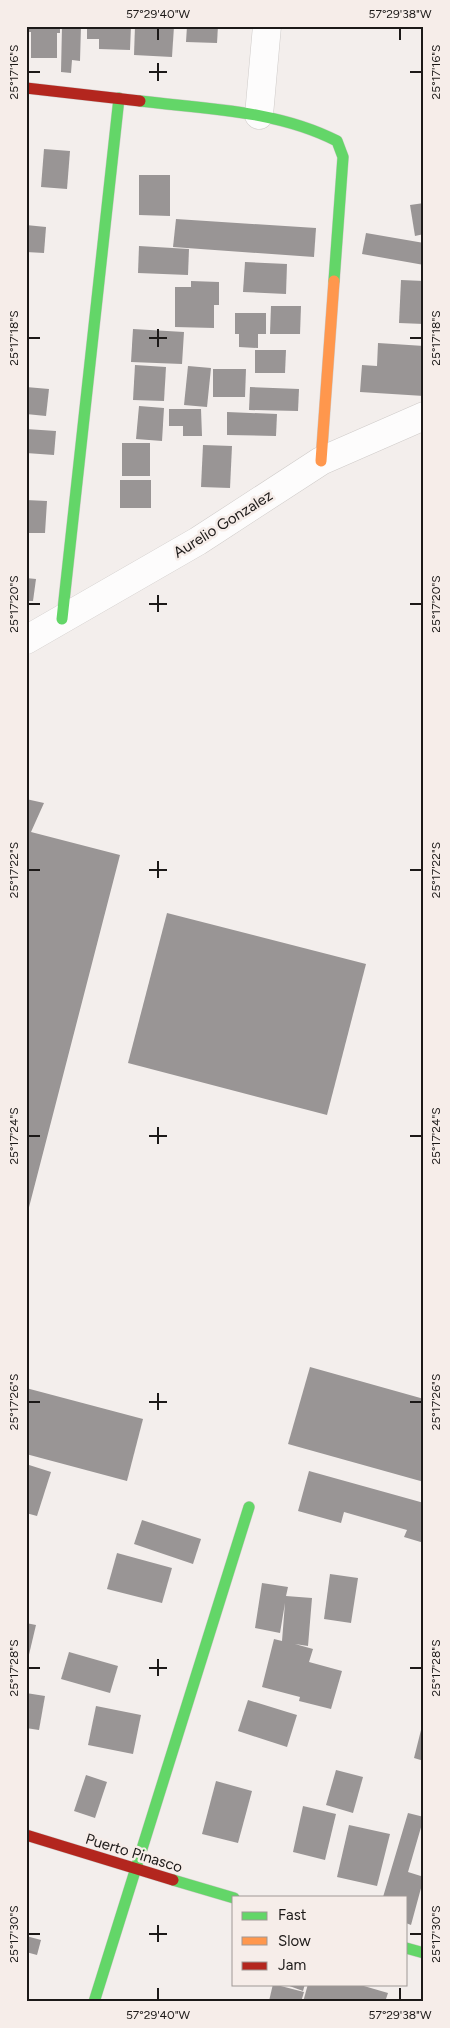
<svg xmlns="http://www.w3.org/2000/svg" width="450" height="2028" font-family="Figtree,sans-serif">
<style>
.building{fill:#999595}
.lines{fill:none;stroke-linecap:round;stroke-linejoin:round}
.street-casing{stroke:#cfcbc9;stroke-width:29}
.fast-casing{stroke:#cfcbc9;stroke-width:12}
.slow-casing{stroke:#cfcbc9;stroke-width:12}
.jam-casing{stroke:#cfcbc9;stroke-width:12}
.street{stroke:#fdfcfc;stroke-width:28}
.fast{stroke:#63d668;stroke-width:11}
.slow{stroke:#ff974d;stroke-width:11}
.jam{stroke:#b3261e;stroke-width:11}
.ticks{fill:none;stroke:#1c1918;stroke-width:2}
.labels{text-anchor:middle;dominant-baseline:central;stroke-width:5;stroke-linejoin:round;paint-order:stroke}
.street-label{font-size:15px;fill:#1c1918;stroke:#f6ede9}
.neatline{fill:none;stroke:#1c1918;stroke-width:2}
.ticks-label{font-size:12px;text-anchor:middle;fill:#1c1918}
</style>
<rect width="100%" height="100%" fill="#f3eeec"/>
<g class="building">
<path d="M 26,26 L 60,26 L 60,33 L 57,33 L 57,58 L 31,58 L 31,32 L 26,32 Z"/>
<path d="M 62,26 L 81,26 L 80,61 L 72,60 L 71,73 L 61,72 Z"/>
<path d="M 87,26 L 131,26 L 130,50 L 99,49 L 99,39 L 87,39 Z"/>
<path d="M 135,26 L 174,26 L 172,57 L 134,55 Z"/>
<path d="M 187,26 L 218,26 L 217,43 L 186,42 Z"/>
<path d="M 44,149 L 70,151 L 67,189 L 41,187 Z"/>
<path d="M 139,175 L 170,175 L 170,216 L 139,215 Z"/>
<path d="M 424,203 L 424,234 L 415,236 L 410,205 Z"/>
<path d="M 176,219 L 316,228 L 314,257 L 173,247 Z"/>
<path d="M 26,225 L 46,227 L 44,253 L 26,252 Z"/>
<path d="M 366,233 L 424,243 L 424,265 L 362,254 Z"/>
<path d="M 139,246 L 189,249 L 188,275 L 138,273 Z"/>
<path d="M 245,262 L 287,264 L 286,294 L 243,292 Z"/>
<path d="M 401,280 L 424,281 L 424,324 L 399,323 Z"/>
<path d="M 191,281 L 219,282 L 219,305 L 214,305 L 214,328 L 175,327 L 175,287 L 191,287 Z"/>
<path d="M 271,306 L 301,306 L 300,334 L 270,334 Z"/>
<path d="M 235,313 L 266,313 L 266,334 L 258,334 L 258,348 L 239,347 L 239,334 L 235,334 Z"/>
<path d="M 133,329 L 184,332 L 182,364 L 131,362 Z"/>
<path d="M 378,343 L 424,346 L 424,396 L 360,392 L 362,365 L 377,366 Z"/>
<path d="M 255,350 L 286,350 L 285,373 L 255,373 Z"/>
<path d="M 135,365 L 166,367 L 164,401 L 133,400 Z"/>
<path d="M 188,366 L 211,368 L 207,407 L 184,405 Z"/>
<path d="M 213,369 L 246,369 L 245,397 L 213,397 Z"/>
<path d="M 26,387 L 49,389 L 46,416 L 26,414 Z"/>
<path d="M 250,387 L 299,389 L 298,411 L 249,410 Z"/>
<path d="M 139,406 L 164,408 L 162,441 L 136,439 Z"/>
<path d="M 169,409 L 201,409 L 202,436 L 183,436 L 183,426 L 169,426 Z"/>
<path d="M 227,412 L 277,414 L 276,436 L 227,435 Z"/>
<path d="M 26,429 L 56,431 L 54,455 L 26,453 Z"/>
<rect x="122" y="443" width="28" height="33"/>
<path d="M 203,445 L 232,446 L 230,488 L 201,487 Z"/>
<rect x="120" y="480" width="31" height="28"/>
<path d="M 26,500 L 47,501 L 45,533 L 26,533 Z"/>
<path d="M 26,578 L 36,579 L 33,601 L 26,601 Z"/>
<path d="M 26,799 L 44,803 L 31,832 L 120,855 L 27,1215 Z"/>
<path d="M 167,913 L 366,964 L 327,1115 L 128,1063 Z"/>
<path d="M 310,1367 L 424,1399 L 424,1482 L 288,1444 Z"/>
<path d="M 26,1388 L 143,1419 L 127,1481 L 26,1454 Z"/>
<path d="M 26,1464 L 51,1472 L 37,1516 L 26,1513 Z"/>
<path d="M 309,1471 L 424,1503 L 424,1543 L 404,1537 L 407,1530 L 344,1512 L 341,1523 L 298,1511 Z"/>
<path d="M 142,1520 L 201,1539 L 193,1564 L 134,1544 Z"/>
<path d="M 117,1553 L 172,1568 L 162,1603 L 107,1589 Z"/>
<path d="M 330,1574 L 358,1578 L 351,1623 L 324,1619 Z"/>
<path d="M 262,1583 L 288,1587 L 286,1596 L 312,1598 L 308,1646 L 295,1644 L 313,1649 L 309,1662 L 342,1671 L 331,1709 L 299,1701 L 300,1697 L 262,1687 L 274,1639 L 282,1641 L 285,1603 L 280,1633 L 255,1628 Z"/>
<path d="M 26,1623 L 36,1625 L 27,1663 L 26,1663 Z"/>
<path d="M 69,1652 L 118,1666 L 110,1693 L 61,1679 Z"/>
<path d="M 26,1693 L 45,1696 L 39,1730 L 26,1728 Z"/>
<path d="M 248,1700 L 297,1715 L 287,1747 L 238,1731 Z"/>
<path d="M 96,1706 L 141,1715 L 133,1754 L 88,1745 Z"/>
<path d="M 421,1730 L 424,1731 L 424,1761 L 414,1758 Z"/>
<path d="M 336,1770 L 363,1777 L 353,1813 L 326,1805 Z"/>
<path d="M 86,1775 L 107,1782 L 95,1818 L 74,1811 Z"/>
<path d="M 216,1781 L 252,1791 L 238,1843 L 202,1834 Z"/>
<path d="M 303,1806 L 336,1814 L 325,1860 L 293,1852 Z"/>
<path d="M 408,1813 L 424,1817 L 408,1872 L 424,1877 L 411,1925 L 406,1923 L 406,1897 L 383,1897 Z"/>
<path d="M 349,1825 L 390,1834 L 377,1886 L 337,1877 Z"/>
<path d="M 26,1936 L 41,1940 L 37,1955 L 26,1952 Z"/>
<path d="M 273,1984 L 304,1992 L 301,2002 L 269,2001 Z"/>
<path d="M 284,1984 L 305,1984 L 303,1991 Z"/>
<path d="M 308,1984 L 357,1984 L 388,1993 L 385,2002 L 303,2002 Z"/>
</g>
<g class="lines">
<defs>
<g id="street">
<path d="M 259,115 L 267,26"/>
<path d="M 26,640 L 198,541 L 321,461 L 424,416"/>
</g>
<g id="fast">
<path d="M 140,101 C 205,109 277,110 337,141 L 343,157 L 334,281"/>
<path d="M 62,619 L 119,98"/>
<path d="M 173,1880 L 234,1898"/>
<path d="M 406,1948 L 424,1953"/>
<path d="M 94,2002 L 249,1507"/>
</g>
<path id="slow" d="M 321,461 L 334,281"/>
<g id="jam">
<path d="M 26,88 L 140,101"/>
<path d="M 26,1835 L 173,1880"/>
</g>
</defs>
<use href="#street" class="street-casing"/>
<use href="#fast" class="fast-casing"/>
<use href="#slow" class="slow-casing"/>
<use href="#jam" class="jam-casing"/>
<use href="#street" class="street"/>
<use href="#fast" class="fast"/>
<use href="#slow" class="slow"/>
<use href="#jam" class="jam"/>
</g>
<path class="ticks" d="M 158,28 L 158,40M 400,28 L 400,40M 158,63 L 158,81M 28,72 L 40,72M 149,72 L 167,72M 410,72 L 422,72M 158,329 L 158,347M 28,338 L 40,338M 149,338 L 167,338M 410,338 L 422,338M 158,595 L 158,612M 28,604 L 40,604M 149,604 L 167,604M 410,604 L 422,604M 158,861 L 158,878M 28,870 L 40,870M 149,870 L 167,870M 410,870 L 422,870M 158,1127 L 158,1144M 28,1136 L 40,1136M 149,1136 L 167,1136M 410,1136 L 422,1136M 158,1393 L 158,1410M 28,1402 L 40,1402M 149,1402 L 167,1402M 410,1402 L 422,1402M 158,1659 L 158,1676M 28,1668 L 40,1668M 149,1668 L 167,1668M 410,1668 L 422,1668M 158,1925 L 158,1942M 28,1934 L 40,1934M 149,1934 L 167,1934M 410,1934 L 422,1934M 158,1988 L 158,2000M 400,1988 L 400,2000"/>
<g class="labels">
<g class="street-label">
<text transform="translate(223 524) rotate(-32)">Aurelio Gonzalez</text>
<text transform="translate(134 1853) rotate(17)">Puerto Pinasco</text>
</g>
</g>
<rect width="450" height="2028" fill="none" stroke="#f6ede9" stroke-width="55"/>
<rect x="232" y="1896" width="175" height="90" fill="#f6ede9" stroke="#9f9895"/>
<rect x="242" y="1912" width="25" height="8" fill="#63d668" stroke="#9f9895"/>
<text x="278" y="1920" font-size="15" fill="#1c1918">Fast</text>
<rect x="242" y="1937" width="25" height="8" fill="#ff974d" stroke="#9f9895"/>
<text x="278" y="1946" font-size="15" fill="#1c1918">Slow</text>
<rect x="242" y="1962" width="25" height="8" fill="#b3261e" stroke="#9f9895"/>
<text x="278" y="1970" font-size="15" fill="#1c1918">Jam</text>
<rect x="28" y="28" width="394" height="1972" class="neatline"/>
<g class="ticks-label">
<text x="158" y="18">57°29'40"W</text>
<text x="400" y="18">57°29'38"W</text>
<text transform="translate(14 72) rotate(-90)" y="4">25°17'16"S</text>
<text transform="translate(436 72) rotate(-90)" y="4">25°17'16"S</text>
<text transform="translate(14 338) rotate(-90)" y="4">25°17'18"S</text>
<text transform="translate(436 338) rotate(-90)" y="4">25°17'18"S</text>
<text transform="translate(14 604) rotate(-90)" y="4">25°17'20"S</text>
<text transform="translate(436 604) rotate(-90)" y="4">25°17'20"S</text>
<text transform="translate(14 870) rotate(-90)" y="4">25°17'22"S</text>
<text transform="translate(436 870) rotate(-90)" y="4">25°17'22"S</text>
<text transform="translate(14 1136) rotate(-90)" y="4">25°17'24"S</text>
<text transform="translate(436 1136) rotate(-90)" y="4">25°17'24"S</text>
<text transform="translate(14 1402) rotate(-90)" y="4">25°17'26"S</text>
<text transform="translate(436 1402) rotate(-90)" y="4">25°17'26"S</text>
<text transform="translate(14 1668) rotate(-90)" y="4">25°17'28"S</text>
<text transform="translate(436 1668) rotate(-90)" y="4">25°17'28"S</text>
<text transform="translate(14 1934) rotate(-90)" y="4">25°17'30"S</text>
<text transform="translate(436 1934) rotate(-90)" y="4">25°17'30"S</text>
<text x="158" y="2019">57°29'40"W</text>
<text x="400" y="2019">57°29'38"W</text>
</g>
</svg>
